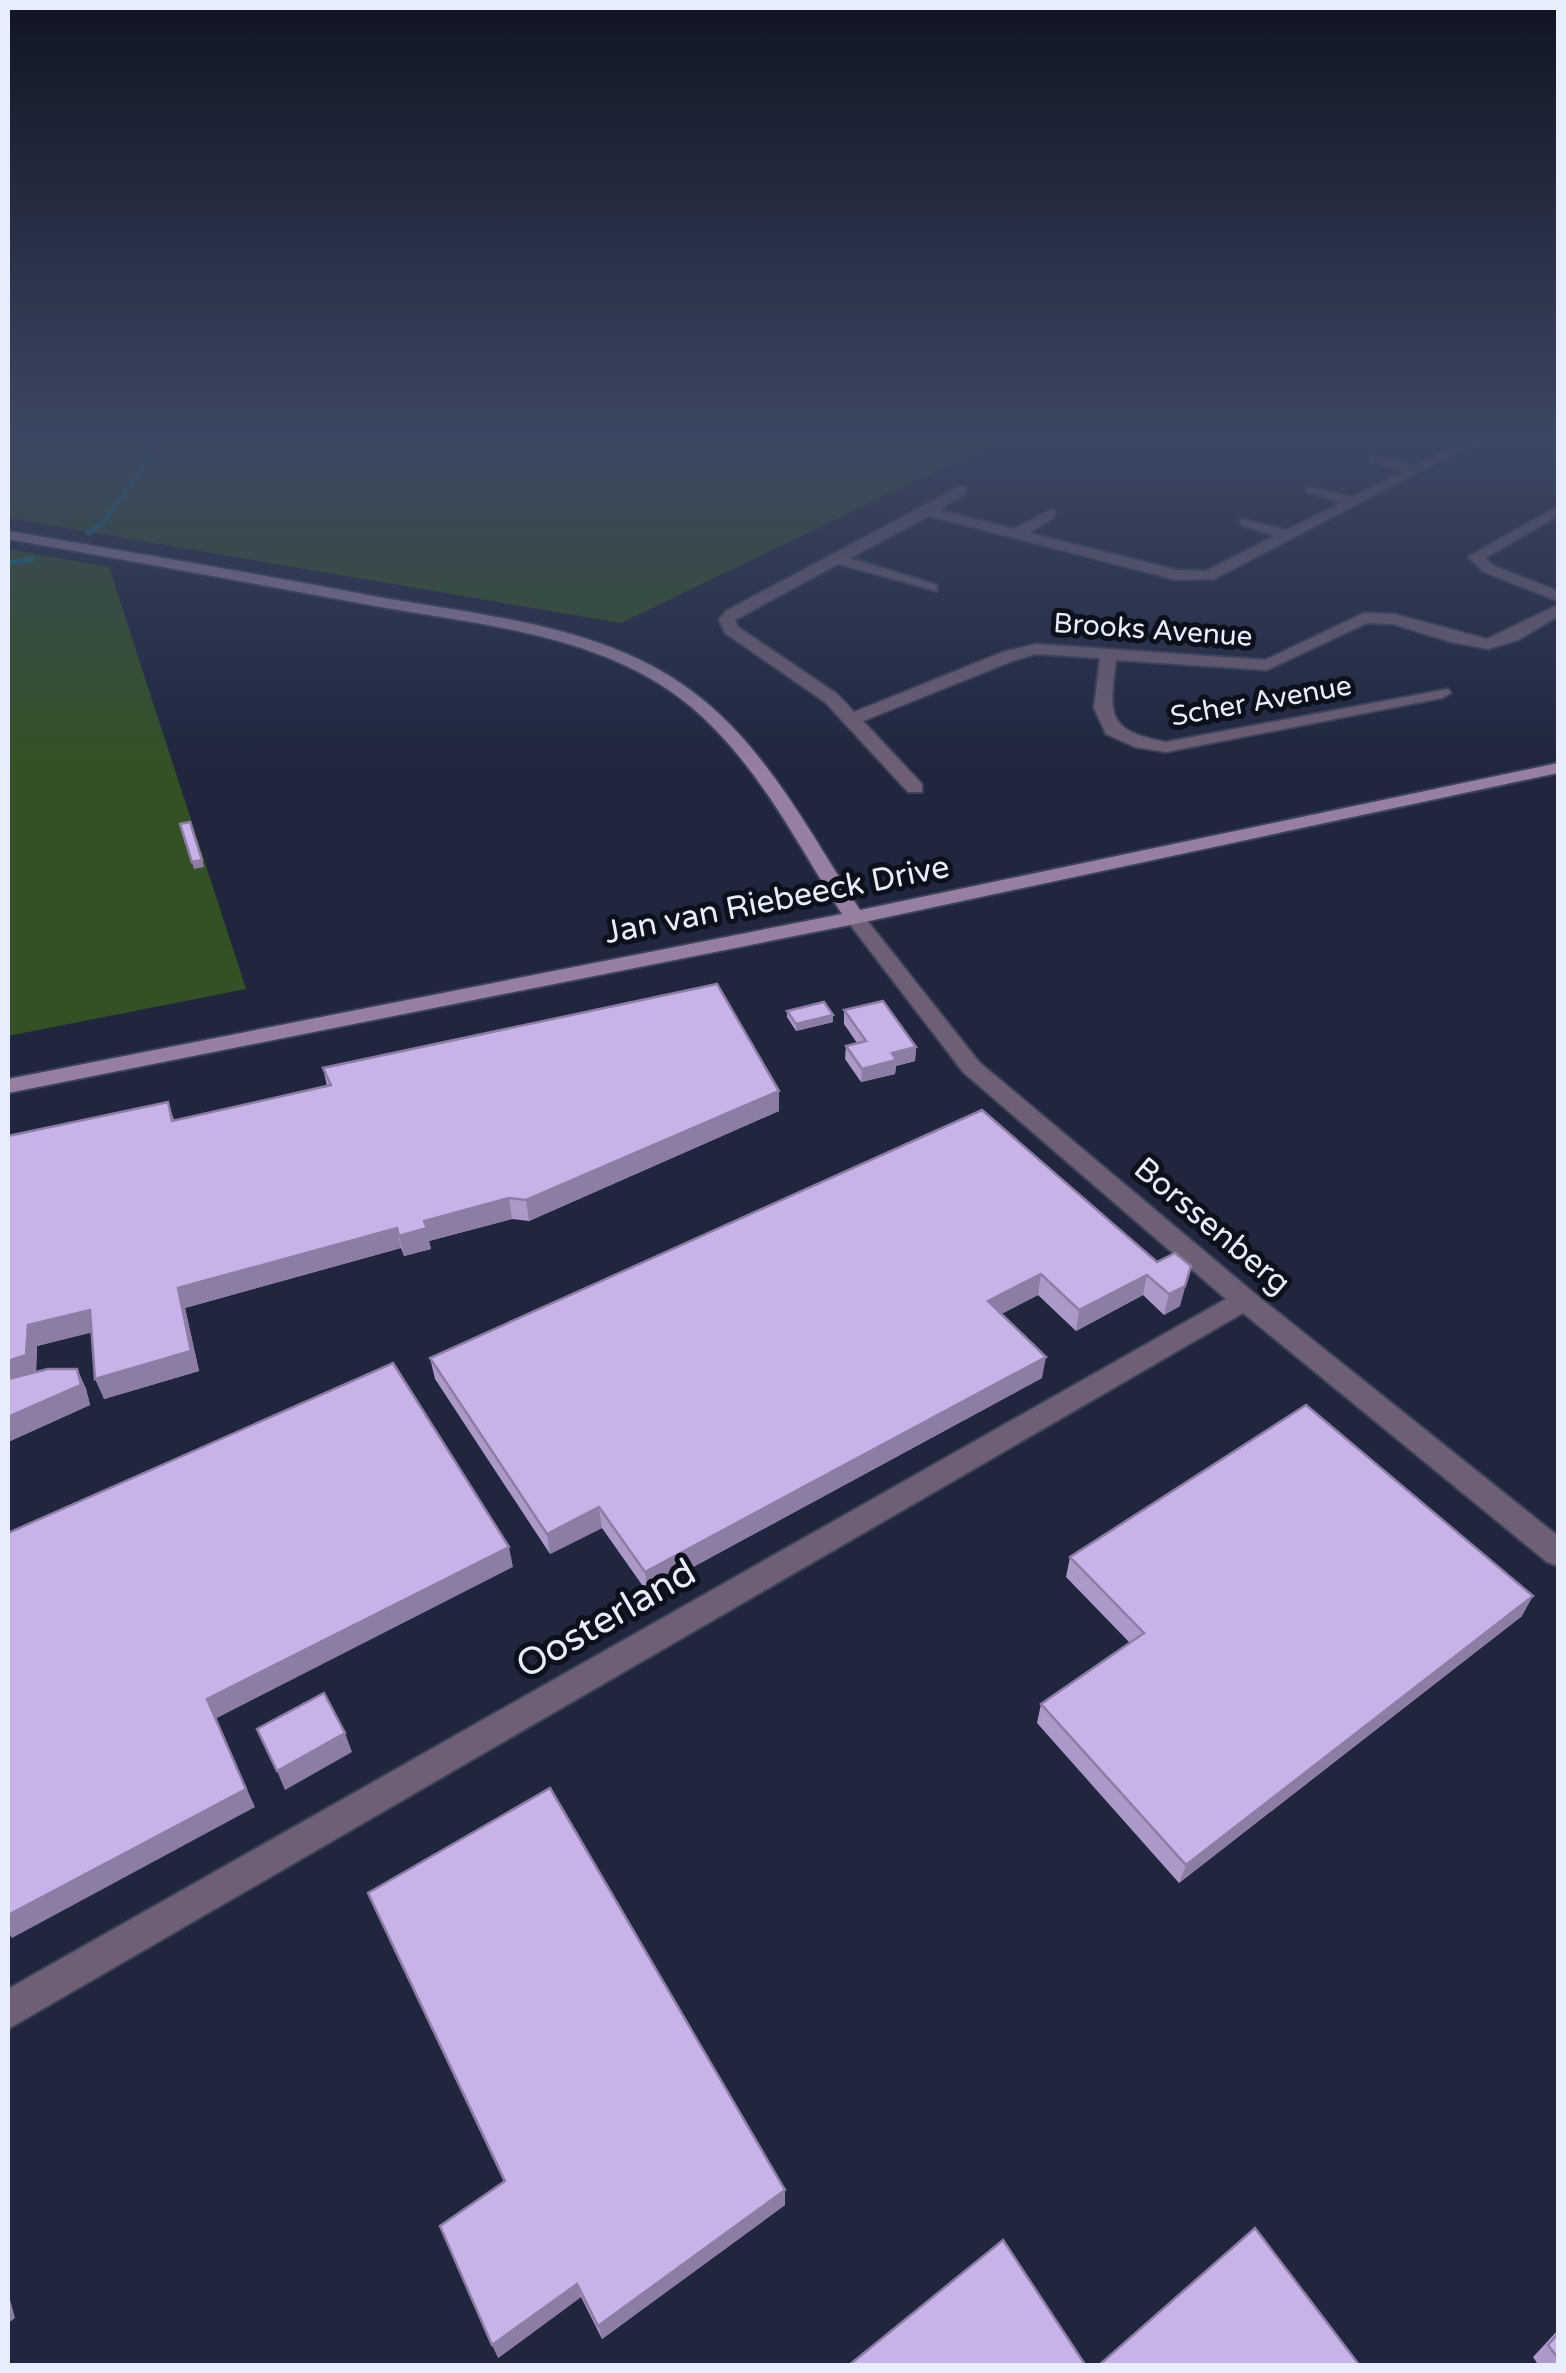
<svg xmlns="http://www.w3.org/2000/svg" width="1566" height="2373" font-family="'Varela Round',sans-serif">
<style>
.green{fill:#335125}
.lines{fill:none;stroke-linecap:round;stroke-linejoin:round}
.stream{stroke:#126d7c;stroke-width:5}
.street-casing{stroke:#3b4259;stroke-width:4}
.secondary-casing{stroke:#3b4259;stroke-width:4}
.street{fill:#6f5f74;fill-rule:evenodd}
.secondary{fill:#977f9f;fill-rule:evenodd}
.wall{fill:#ad99c9}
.shaded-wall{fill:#8d7da4}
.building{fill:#c9b2ea;stroke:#8d7da4;stroke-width:2.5}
.labels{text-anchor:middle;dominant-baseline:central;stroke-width:10;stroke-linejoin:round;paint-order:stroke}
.far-street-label{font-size:28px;fill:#e8edfe;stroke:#0c101a}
.street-label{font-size:32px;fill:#e8edfe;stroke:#0c101a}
.near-street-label{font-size:38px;fill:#e8edfe;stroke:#0c101a}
</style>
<rect width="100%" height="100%" fill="#1f263e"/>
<g class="green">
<path d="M 8,437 L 1006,437 L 621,623 L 8,518 Z"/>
<path d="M 8,549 L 109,567 L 246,989 L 8,1036 Z"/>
</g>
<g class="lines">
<g class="stream">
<path d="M 88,533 L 103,523 L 165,437"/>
<path d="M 8,563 L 33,559"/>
</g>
<defs>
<g id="street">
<path d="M 1471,437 L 1486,437 L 1214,579 L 1177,580 L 929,516 L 850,558 L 937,585 L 937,591 L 838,564 L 735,620 L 738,627 L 837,694 L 854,712 L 1003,652 L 1036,644 L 1265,660 L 1364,613 L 1394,614 L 1487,639 L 1558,605 L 1558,616 L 1518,640 L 1488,649 L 1451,642 L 1393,624 L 1367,623 L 1267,670 L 1116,660 C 1109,715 1106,731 1166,742 L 1448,689 L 1451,693 L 1442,698 L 1166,752 L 1135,747 L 1106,734 L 1094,708 L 1100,658 L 1036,654 L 1015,660 L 863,721 L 922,784 L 922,792 L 908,792 L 825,702 L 725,633 L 719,620 L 726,611 L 961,486 L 966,487 L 966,493 L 939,510 L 1014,529 L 1050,510 L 1055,511 L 1055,517 L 1029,533 L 1177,570 L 1206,571 L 1275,536 L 1241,525 L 1241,519 L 1287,530 L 1341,503 L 1307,492 L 1307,486 L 1352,497 L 1403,471 L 1370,461 L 1370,455 L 1414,466 Z"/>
<path d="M 1558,506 L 1558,516 L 1485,558 L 1494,566 L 1558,591 L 1558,601 L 1484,572 L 1468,557 Z"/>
<path d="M 855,912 L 862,914 L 979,1062 L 1254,1293 L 1558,1536 L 1558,1566 L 1547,1562 L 1243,1313 L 8,2029 L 8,1989 L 1226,1299 L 963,1072 L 845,918 Z"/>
</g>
<path id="secondary" d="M 8,531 C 130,552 252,573 373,596 C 483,616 612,625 702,699 C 771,755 812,837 860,910 L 1558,763 L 1558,773 L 855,924 L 8,1093 L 8,1079 L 842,914 C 796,842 757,762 690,706 C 604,634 480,625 375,606 C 253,583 130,561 8,539 Z"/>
</defs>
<use href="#street" class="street-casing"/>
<use href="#secondary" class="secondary-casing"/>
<use href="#street" class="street"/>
<use href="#secondary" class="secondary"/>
</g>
<g class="wall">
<path d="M 844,1010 L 916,1047 L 915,1061 L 896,1066 L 895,1074 L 861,1082 L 845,1059 L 846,1046 L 857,1043 L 844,1024 Z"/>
<path d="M 787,1011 L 833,1015 L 833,1022 L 796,1031 L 787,1017 Z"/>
<path d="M 323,1068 L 779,1111 L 529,1221 L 512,1219 L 429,1241 L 431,1249 L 404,1256 L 401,1248 L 185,1308 L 199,1371 L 104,1399 L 91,1332 L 37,1346 L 36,1372 L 77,1369 L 86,1389 L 90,1405 L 8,1442 L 8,1136 L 168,1102 L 174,1120 L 327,1086 Z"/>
<path d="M 982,1110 L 1157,1262 L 1180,1306 L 1164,1315 L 1143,1295 L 1076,1331 L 1038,1295 L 1001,1314 L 1042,1378 L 647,1592 L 602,1528 L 550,1554 L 435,1379 L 430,1358 Z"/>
<path d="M 1070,1557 L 1522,1616 L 1179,1883 L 1037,1723 L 1041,1704 L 1130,1643 L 1066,1577 Z"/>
<path d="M 368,1893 L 785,2205 L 602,2339 L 581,2297 L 498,2358 L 504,2182 L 375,1910 Z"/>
<path d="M 1558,2330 L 1558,2366 L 1539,2366 L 1533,2357 Z"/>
</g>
<g class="shaded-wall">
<path d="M 202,860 L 204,867 L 194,869 L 192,862 Z"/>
<path d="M 833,1015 L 833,1022 L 796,1031 L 796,1024 Z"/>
<path d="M 916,1047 L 915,1061 L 896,1066 L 895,1074 L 861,1082 L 862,1069 L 892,1053 Z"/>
<path d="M 779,1091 L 779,1111 L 529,1221 L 526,1200 Z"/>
<path d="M 509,1198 L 512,1219 L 429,1241 L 431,1249 L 404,1256 L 399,1236 L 424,1221 Z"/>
<path d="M 397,1228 L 401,1248 L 185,1308 L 199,1371 L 104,1399 L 95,1379 L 178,1288 Z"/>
<path d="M 1191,1266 L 1180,1306 L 1164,1315 L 1169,1294 Z"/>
<path d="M 1041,1274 L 1038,1295 L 986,1322 L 988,1301 Z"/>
<path d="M 1147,1275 L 1143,1295 L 1076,1331 L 1079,1310 Z"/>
<path d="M 90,1310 L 98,1331 L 37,1346 L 36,1375 L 8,1386 L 8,1361 L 28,1325 Z"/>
<path d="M 1046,1357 L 1042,1378 L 647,1592 L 645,1572 Z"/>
<path d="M 77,1369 L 86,1389 L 90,1405 L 8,1442 L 8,1417 Z"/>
<path d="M 599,1507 L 602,1528 L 550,1554 L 547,1534 Z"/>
<path d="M 509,1547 L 513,1567 L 215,1719 L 255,1807 L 12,1938 L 8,1932 L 8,1915 L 207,1699 Z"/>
<path d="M 1533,1596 L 1522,1616 L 1179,1883 L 1186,1865 Z"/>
<path d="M 345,1733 L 352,1752 L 285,1790 L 277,1771 Z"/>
<path d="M 785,2190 L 785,2205 L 602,2339 L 598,2326 Z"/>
<path d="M 577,2284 L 581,2297 L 498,2358 L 492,2345 Z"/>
<path d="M 8,2292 L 15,2318 L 8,2323 Z"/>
</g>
<g class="building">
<path d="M 190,822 L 202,860 L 192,862 L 180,824 Z"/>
<path d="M 717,984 L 779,1091 L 526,1200 L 509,1198 L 424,1221 L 427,1228 L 399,1236 L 397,1228 L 178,1288 L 191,1351 L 95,1379 L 90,1310 L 28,1325 L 26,1355 L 8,1361 L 8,1136 L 168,1102 L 172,1121 L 331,1085 L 323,1068 Z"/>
<path d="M 883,1001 L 916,1047 L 892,1053 L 896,1060 L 862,1069 L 846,1046 L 866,1041 L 844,1010 Z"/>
<path d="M 824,1002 L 833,1015 L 796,1024 L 787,1011 Z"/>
<path d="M 982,1110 L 1157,1262 L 1175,1253 L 1191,1266 L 1185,1286 L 1169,1294 L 1147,1275 L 1079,1310 L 1041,1274 L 988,1301 L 1046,1357 L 645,1572 L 599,1507 L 547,1534 L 430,1358 Z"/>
<path d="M 393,1363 L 509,1547 L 207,1699 L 246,1789 L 8,1915 L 8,1533 Z"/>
<path d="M 48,1369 L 77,1369 L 81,1385 L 8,1417 L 8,1379 Z"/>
<path d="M 1306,1405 L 1533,1596 L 1186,1865 L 1041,1704 L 1144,1633 L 1070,1557 Z"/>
<path d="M 324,1693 L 345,1733 L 277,1771 L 257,1729 Z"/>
<path d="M 550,1788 L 785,2190 L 598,2326 L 577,2284 L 492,2345 L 440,2226 L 505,2181 L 368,1893 Z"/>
<path d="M 1255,2228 L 1360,2366 L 1098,2366 Z"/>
<path d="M 1003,2240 L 1086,2366 L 848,2366 Z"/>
<path d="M 1558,2334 L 1558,2358 L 1548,2345 Z"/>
</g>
<linearGradient id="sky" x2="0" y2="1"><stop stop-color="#111522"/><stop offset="0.57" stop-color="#3c4763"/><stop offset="1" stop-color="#3c4763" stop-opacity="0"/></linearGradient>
<rect width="1566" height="769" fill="url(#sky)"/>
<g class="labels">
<g class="far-street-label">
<text transform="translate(1153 630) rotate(4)">Brooks Avenue</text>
<text transform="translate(1261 701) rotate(-10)">Scher Avenue</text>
</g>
<g class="street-label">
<text transform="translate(777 900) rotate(-11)">Jan van Riebeeck Drive</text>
<text transform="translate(1212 1226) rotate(40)">Borssenberg</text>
</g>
<g class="near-street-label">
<text transform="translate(606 1619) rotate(-30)">Oosterland</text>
</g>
</g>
<rect width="1566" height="2373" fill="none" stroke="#e8edfe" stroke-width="20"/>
</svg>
